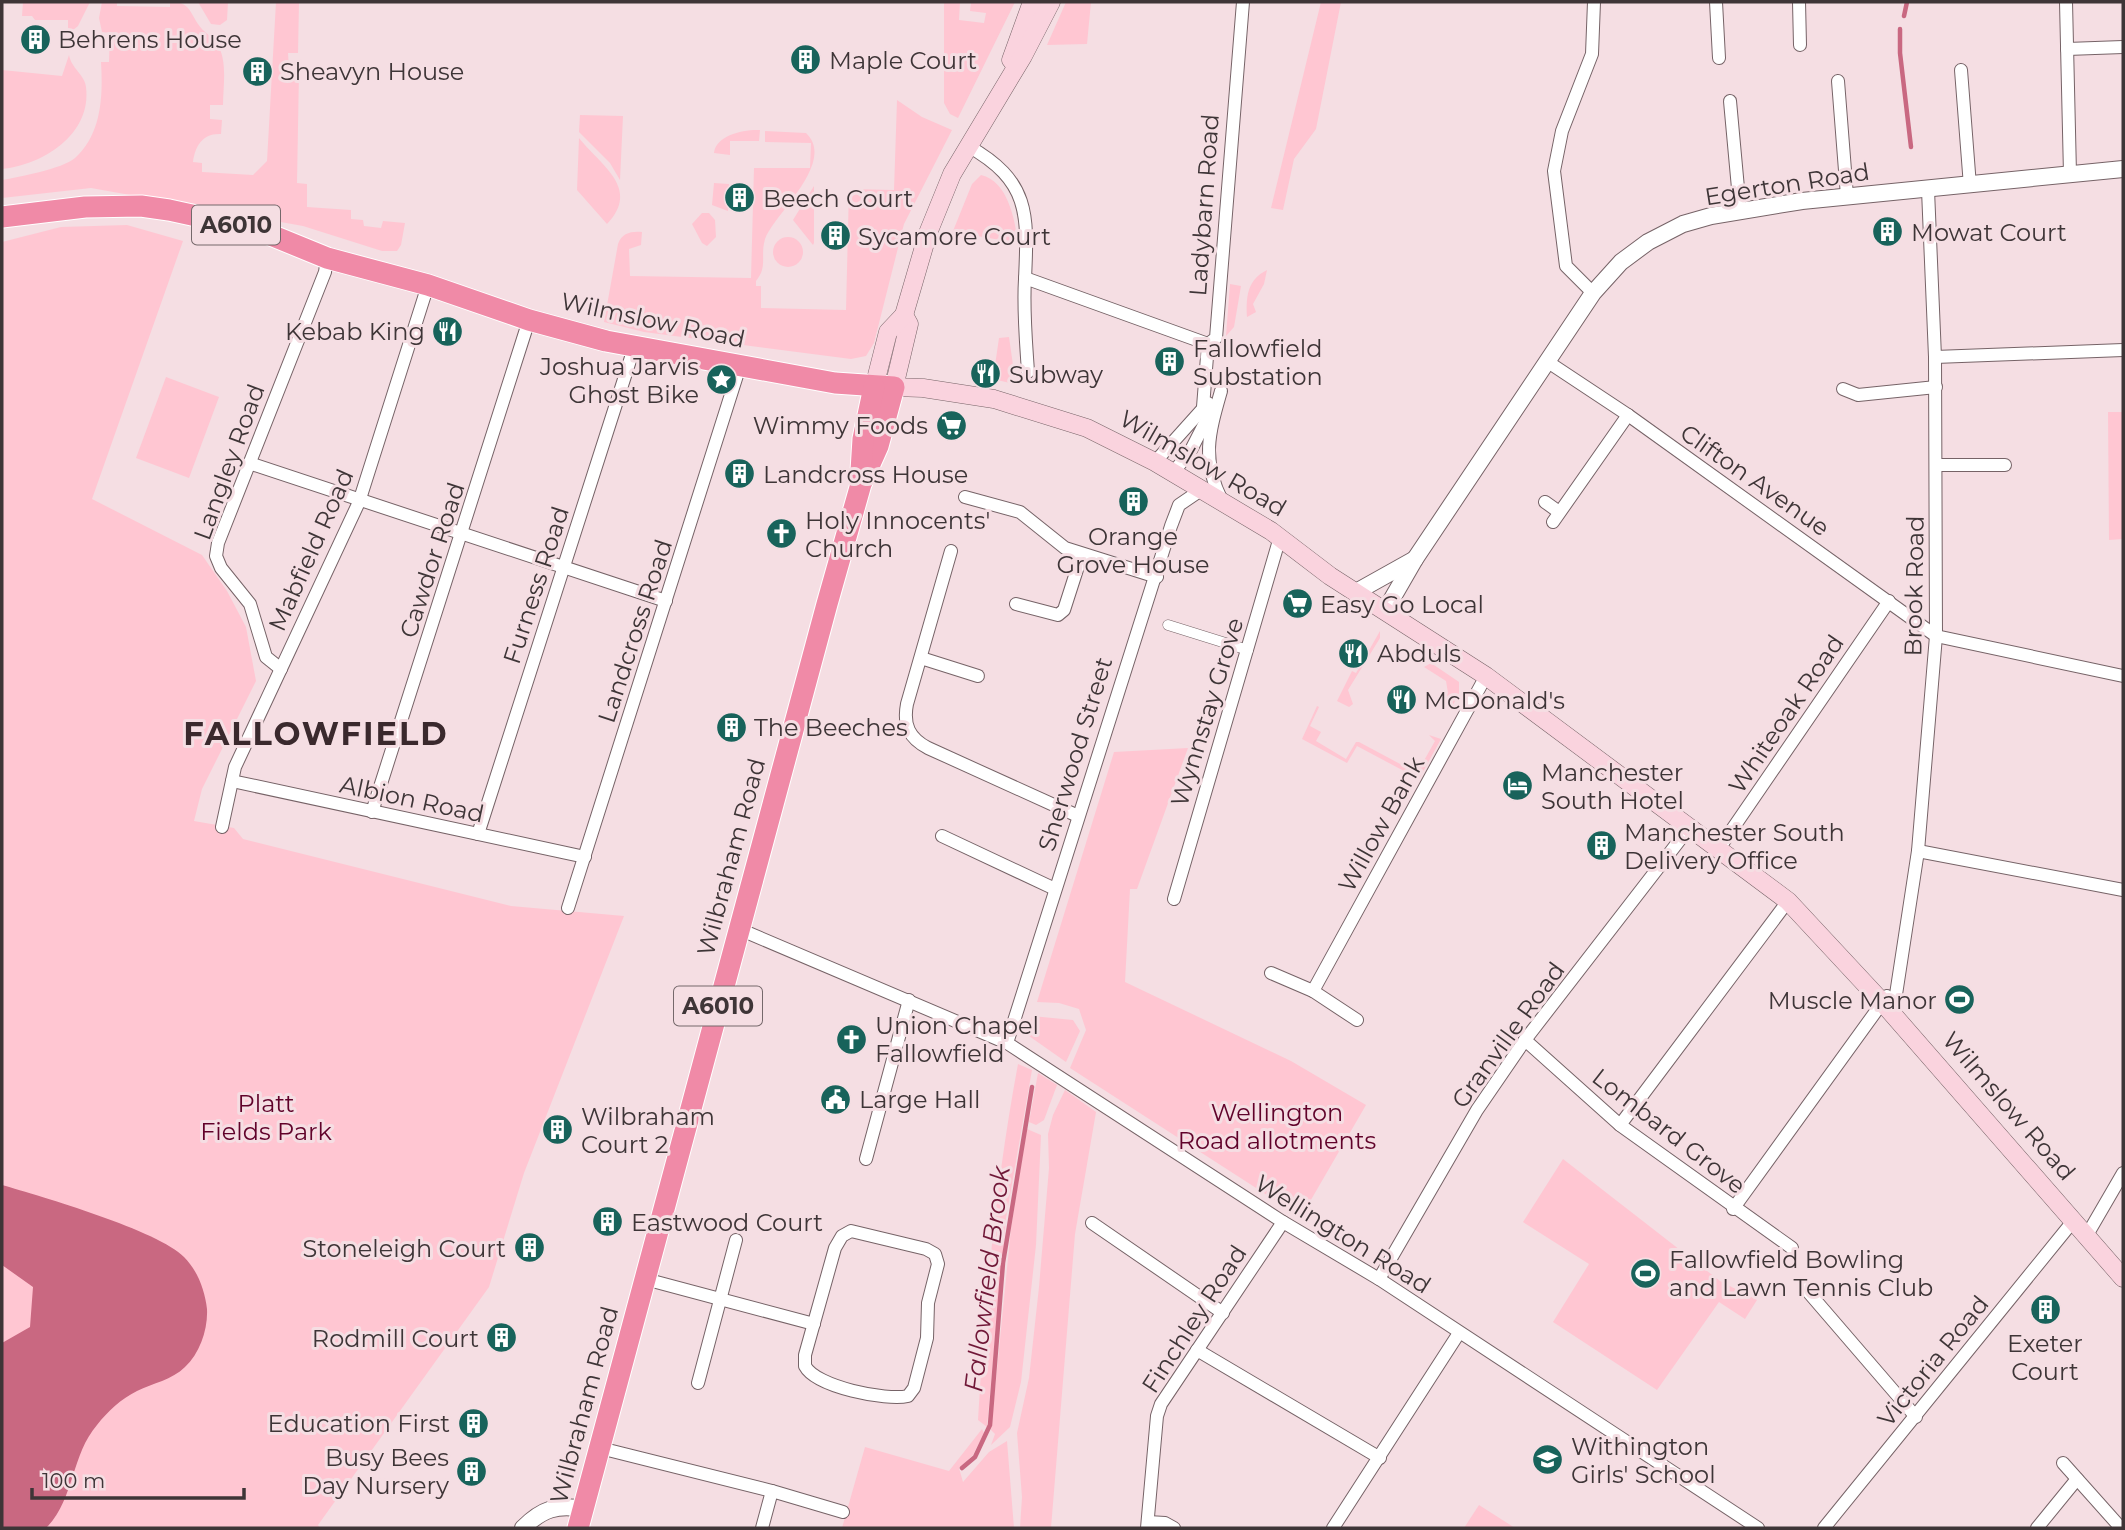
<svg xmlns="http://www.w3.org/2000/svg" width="2125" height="1530" font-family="Montserrat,sans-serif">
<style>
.green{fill:#ffc6d2}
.water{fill:#c96881}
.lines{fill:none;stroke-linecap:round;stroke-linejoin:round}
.stream{stroke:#c96881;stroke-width:4.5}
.pedestrian-casing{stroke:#766367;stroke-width:11}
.minor-casing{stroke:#766367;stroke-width:14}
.tertiary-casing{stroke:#766367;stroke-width:18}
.secondary-casing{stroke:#766367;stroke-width:19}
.trunk-casing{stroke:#fff;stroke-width:23}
.pedestrian{stroke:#fff;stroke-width:10}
.minor{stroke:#fff;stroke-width:12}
.tertiary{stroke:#fff;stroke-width:16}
.secondary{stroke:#fad3de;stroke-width:18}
.trunk{stroke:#f08aa7;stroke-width:21}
.labels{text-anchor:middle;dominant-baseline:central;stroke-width:6;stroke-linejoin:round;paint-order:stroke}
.shield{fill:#f5dee3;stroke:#75686b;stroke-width:2}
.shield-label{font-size:23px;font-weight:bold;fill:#3e3537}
.poi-label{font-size:24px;fill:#3e3537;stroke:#f5dee3;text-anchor:start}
.street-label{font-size:24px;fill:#3e3537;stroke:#f5dee3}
.park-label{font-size:24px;fill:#60022a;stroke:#f5dee3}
.water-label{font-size:26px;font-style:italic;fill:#701737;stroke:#f5dee3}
.district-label{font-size:32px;font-weight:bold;letter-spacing:2px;fill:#3a292d;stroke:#f5dee3}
</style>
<rect width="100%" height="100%" fill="#f5dee3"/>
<g class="green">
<path d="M 23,2 L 90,2 L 78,26 L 68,34 L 68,20 L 35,20 L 32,16 L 22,16 Z"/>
<path d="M 102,2 L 117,2 L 117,6 L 170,7 L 170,2 C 189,2 189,10 198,24 C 203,32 212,36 217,44 C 228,60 223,87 223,105 L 210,105 L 210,119 L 222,120 L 221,134 C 202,133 195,147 193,162 L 202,163 L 202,172 L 253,175 L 267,161 L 276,2 L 299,2 L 298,53 L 288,53 L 289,70 L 299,71 L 297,183 L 307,184 L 307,207 L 351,210 L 351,219 L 363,220 L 364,226 L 381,228 L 383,221 L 405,223 L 401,245 L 397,251 L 382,251 L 303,226 L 91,188 L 2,198 L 2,180 C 19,177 62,169 75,158 C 102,134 103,95 101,62 L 109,62 L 110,33 L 102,32 L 99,18 Z"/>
<path d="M 198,2 L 228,2 L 227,20 L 220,25 L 211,24 Z"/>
<path d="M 944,2 L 960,2 L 959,20 L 984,23 L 986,13 L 970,11 L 971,2 L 1015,2 L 958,118 L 950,114 L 944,103 Z"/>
<path d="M 1066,2 L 1091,2 L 1087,44 L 1047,45 Z"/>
<path d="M 1321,2 L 1341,2 L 1316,129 L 1294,159 L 1283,210 L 1271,208 Z"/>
<path d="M 69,55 C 71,68 85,75 86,87 C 92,135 42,165 2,169 L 2,70 L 62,76 Z"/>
<path d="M 897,100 L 922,117 L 952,130 L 904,224 L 874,343 L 866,356 L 851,359 L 644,332 L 604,322 L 618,244 C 622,233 631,231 642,232 L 641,245 L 629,249 L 630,276 L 751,278 L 754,168 L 810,168 L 811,143 L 765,142 L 765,131 L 806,133 C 837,162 774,214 765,239 C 760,256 768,267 756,281 L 756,286 L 761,286 L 761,308 L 846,310 L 849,189 L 894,190 Z"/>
<path d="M 580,115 L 623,116 L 620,180 L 610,163 L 579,132 Z"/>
<path d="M 760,130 L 759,141 L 730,141 L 730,155 L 714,153 C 716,135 744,129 760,130 Z"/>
<path d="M 579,138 C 599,164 642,188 607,224 L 577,190 Z"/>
<path d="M 981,175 C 1008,181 1015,220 1018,243 L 977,236 L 974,240 L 951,236 L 972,184 Z"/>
<path d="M 714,183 L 729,184 L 728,211 L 712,205 Z"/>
<path d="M 814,186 L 814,243 L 813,245 L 793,220 Z"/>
<path d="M 702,213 L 709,213 L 715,220 L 716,237 L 707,246 L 702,243 L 692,224 Z"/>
<path d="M 127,225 L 183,241 L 92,499 L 202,555 L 227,591 L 246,627 L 256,681 L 202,789 L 194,821 L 234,828 L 243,839 L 511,906 L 624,916 L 524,1173 L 489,1287 L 318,1525 L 320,1528 L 2,1528 L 2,242 L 61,227 Z"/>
<circle cx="788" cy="252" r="15"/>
<path d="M 1267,270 L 1264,284 L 1253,304 L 1256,312 L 1247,317 C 1246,297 1247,280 1267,270 Z"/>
<path d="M 1230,284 L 1241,286 L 1234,327 L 1226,336 Z"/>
<path d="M 1009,337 L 1015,379 L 1010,383 L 993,379 L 999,338 Z"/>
<path d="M 166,377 L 219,397 L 189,478 L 136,458 Z"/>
<path d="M 2108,412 L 2123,412 L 2123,539 L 2109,540 Z"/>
<path d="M 1380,631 L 1380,638 L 1348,690 L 1353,704 L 1349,707 L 1337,701 L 1352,671 L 1356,673 Z"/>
<path d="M 1431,663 L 1459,682 L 1459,694 L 1450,710 L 1442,705 L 1448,693 L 1446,681 L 1424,667 Z"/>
<path d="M 1317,706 L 1319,707 L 1310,726 L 1321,732 L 1316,741 L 1346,759 L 1356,742 L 1359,742 L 1417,773 L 1435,741 L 1429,735 L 1441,739 L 1419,779 L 1357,746 L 1347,763 L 1302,739 Z"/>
<path d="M 1188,748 L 1137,889 L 1130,889 L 1125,982 L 1291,1061 L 1366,1105 L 1301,1217 L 1070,1068 L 1086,1030 L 1079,1009 L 1059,1003 L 1037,1002 L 1114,752 Z"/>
<path d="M 1032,1016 L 1073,1020 L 1080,1031 L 1066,1062 L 1029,1036 Z"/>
<path d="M 1018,1064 L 1032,1070 L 1006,1218 L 987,1427 L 978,1420 C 985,1300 996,1181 1018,1064 Z"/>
<path d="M 1038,1073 L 1057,1085 L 1044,1120 L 1036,1125 L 1029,1122 Z"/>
<path d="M 1065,1090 L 1096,1112 L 1075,1234 L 1051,1528 L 1020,1528 L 1022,1497 L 1017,1433 L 1029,1378 L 1039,1287 L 1049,1168 L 1048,1134 L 1053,1115 Z"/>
<path d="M 1027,1129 L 1041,1135 L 1036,1245 L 1021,1382 L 1010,1427 L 991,1445 L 995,1434 L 991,1430 L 1011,1228 Z"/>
<path d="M 1563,1159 L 1720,1281 L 1757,1300 L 1745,1319 L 1719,1302 L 1657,1390 L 1553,1322 L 1589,1264 L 1523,1222 Z"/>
<path d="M 982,1429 L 984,1433 L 973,1455 L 959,1468 L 963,1482 L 989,1452 L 1007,1441 L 1014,1528 L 842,1528 L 865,1447 L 949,1471 Z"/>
<path d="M 1479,1505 L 1515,1528 L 1464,1528 Z"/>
</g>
<path class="water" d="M 2,1185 C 40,1196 160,1231 184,1257 C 198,1271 205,1291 207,1309 C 208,1329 200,1353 185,1367 C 172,1380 153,1383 137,1391 C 121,1399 108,1411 97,1425 C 71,1455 74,1501 46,1528 L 2,1528 L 2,1343 L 30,1327 L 33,1287 L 2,1265 Z"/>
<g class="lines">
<g class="stream">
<path d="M 1904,16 L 1907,2"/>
<path d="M 1900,29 L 1900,53 L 1911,147"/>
<path d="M 962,1468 L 975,1457 L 990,1425 L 1003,1263 L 1032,1087"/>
</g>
<defs>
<path id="pedestrian" d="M 1168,625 L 1248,650"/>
<g id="minor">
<path d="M 1716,2 L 1719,58"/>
<path d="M 1799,2 L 1800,45"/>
<path d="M 2066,2 L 2070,174"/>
<path d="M 2067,49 L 2123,47"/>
<path d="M 1961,70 L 1970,186"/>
<path d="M 1838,81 L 1847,196"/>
<path d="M 1730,101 L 1740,210"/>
<path d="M 968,146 C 1030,181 1028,214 1025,279 C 1023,310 1026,341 1028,372"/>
<path d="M 1025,278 L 1208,344"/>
<path d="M 1593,293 L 1566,266 L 1554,171 L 1562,131 L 1592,54 L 1594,2"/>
<path d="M 1935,357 L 2123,350"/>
<path d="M 1548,362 L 1628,415 L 1936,636 L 2123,676"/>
<path d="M 1843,389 L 1858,395 L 1936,387"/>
<path d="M 1221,391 C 1209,433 1201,459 1222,501"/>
<path d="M 1203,407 L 1208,344 L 1216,338 L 1243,2"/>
<path d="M 1155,462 L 1208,403"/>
<path d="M 249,463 L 666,601"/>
<path d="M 1936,465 L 2005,465"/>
<path d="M 1173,473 L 1191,450 L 1210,413"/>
<path d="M 965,497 L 1020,512 L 1065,548 L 1157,577"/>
<path d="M 1545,502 L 1559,512"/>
<path d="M 1553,522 L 1628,415"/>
<path d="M 951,551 L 907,704 C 903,725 909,738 928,748 L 1078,816"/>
<path d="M 1016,604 L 1058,615 L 1064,610 L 1082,554"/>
<path d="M 921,658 L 978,676"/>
<path d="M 281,669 L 266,657 L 250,604 L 221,568 L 216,556 L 218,543 L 325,272 L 327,258"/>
<path d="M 232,781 L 585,857"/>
<path d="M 372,812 L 529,320"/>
<path d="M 222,827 L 235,767 L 359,502 L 428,285"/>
<path d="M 478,834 L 634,348"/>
<path d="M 942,836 L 1055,889"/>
<path d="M 1718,850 L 1889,601"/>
<path d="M 1918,851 L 2123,890"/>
<path d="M 1174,899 L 1280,537"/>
<path d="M 568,908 L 740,366"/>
<path d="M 739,929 L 1007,1043 L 1283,1222 L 1379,1279 L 1758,1528"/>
<path d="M 1271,973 L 1313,991 L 1357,1020"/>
<path d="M 1313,991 L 1486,676"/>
<path d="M 1893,1014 L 1918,851 L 1936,636 L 1935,357 L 1928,190"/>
<path d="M 1525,1040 L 1620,1125 L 1792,1248"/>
<path d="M 1007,1043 L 1171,526 L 1179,505 L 1201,490"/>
<path d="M 1620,1125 L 1788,901"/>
<path d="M 866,1159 L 909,1000"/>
<path d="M 1733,1209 L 1887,996"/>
<path d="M 1092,1223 L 1223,1313"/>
<path d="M 851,1231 L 926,1249 L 935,1254 L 938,1264 L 928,1303 L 927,1338 L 914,1388 L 908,1396 C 886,1401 816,1387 805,1366 L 805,1355 L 835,1248 L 842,1236 Z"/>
<path d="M 2087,1235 L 2123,1173"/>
<path d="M 645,1279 L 814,1324"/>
<path d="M 1379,1279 L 1477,1110 L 1525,1040 L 1689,828"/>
<path d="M 1804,1287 L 1916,1417"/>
<path d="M 1197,1350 L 1380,1458"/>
<path d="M 698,1383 L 736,1240"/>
<path d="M 600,1448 L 772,1491 L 843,1512"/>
<path d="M 2063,1463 L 2121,1528"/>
<path d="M 1148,1522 L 1165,1523 L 1174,1528"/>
<path d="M 762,1528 L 772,1491"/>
<path d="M 1147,1528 L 1157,1416 L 1161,1404 L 1283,1222"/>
<path d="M 1333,1528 L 1459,1333"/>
<path d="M 1824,1528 L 2074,1220"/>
<path d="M 2037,1528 L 2077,1479"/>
</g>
<g id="tertiary">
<path d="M 1356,592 L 1415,559"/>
<path d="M 1385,611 L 1415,559 L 1593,293 L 1621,262 L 1648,242 L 1683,224 L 1711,216 L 1802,201 L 2123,169"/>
<path d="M 523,1528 C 542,1509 557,1504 584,1509"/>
</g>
<g id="secondary">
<path d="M 1011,60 L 1032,2"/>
<path d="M 904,315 L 909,324 L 894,387 L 923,388 L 994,399 L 1087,428 L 1155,462 L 1271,531 L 1330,576 L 1486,676 L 1788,901 L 1882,1002 L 2123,1278"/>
<path d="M 874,387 L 888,332 L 904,315 L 928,233 L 952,174 L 1023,56 L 1051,2"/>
</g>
<g id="trunk">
<path d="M 2,217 L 85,207 L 141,206 L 169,210 L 256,229 L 327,258 L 428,285 L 529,320 L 606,341 L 835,383 L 894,387 L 878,446 L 861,484 L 827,604 L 578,1528"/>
<path d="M 861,471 L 863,439 L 874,387"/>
</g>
</defs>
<use href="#pedestrian" class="pedestrian-casing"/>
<use href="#minor" class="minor-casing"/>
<use href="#tertiary" class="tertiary-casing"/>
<use href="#secondary" class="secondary-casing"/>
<use href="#trunk" class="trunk-casing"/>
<use href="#pedestrian" class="pedestrian"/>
<use href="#minor" class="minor"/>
<use href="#tertiary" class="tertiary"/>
<use href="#secondary" class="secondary"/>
<use href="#trunk" class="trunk"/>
</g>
<defs>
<symbol id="building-disc" viewBox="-11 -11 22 22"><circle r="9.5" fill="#18635b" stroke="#f5dee3"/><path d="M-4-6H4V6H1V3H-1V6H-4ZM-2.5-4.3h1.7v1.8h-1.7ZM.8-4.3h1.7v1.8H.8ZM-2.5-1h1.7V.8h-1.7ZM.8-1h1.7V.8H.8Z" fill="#fff"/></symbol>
<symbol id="restaurant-disc" viewBox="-11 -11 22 22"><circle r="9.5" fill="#18635b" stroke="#f5dee3"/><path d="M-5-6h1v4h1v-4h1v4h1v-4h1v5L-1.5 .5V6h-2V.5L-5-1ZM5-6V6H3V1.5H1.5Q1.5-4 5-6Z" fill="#fff"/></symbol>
<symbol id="sight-disc" viewBox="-11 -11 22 22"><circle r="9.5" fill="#18635b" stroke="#f5dee3"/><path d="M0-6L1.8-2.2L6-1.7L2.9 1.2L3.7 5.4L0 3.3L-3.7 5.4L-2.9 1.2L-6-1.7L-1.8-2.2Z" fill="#fff"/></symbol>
<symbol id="supermarket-disc" viewBox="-11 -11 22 22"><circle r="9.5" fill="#18635b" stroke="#f5dee3"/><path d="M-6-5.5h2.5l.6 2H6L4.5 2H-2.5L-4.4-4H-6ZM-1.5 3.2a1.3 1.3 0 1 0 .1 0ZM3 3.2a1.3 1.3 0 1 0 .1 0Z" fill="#fff"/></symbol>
<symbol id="church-disc" viewBox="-11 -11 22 22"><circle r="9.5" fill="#18635b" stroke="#f5dee3"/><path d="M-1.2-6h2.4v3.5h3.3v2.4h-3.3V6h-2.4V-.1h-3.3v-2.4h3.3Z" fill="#fff"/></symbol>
<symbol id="hotel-disc" viewBox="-11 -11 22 22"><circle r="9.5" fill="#18635b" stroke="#f5dee3"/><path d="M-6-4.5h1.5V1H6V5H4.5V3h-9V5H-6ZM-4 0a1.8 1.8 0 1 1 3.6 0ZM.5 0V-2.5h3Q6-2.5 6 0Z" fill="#fff"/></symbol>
<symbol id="stadium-disc" viewBox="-11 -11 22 22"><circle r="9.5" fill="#18635b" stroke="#f5dee3"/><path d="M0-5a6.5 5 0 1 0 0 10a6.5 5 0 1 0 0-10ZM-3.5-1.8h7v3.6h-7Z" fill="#fff"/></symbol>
<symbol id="civic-disc" viewBox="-11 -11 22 22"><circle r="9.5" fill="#18635b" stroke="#f5dee3"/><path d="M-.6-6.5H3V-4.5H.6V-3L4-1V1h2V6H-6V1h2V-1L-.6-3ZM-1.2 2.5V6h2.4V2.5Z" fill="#fff"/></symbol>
<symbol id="school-disc" viewBox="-11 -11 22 22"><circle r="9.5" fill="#18635b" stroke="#f5dee3"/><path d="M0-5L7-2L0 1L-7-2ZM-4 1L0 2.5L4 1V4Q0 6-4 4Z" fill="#fff"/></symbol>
</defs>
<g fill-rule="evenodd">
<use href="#building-disc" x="18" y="22" width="35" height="35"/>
<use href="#building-disc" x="788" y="42" width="35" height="35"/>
<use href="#building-disc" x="240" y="54" width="35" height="35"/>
<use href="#building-disc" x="722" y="180" width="35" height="35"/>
<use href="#building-disc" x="1870" y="214" width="35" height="35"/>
<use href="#building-disc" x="818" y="218" width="35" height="35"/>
<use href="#restaurant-disc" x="430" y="314" width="35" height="35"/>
<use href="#building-disc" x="1152" y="344" width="35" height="35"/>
<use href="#restaurant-disc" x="968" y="356" width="35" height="35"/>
<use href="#sight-disc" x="704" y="362" width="35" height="35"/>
<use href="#supermarket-disc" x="934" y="408" width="35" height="35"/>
<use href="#building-disc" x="722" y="456" width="35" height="35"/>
<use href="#building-disc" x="1116" y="484" width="35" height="35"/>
<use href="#church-disc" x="764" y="516" width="35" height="35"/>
<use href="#supermarket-disc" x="1280" y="586" width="35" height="35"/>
<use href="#restaurant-disc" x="1336" y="636" width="35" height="35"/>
<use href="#restaurant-disc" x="1384" y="682" width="35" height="35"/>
<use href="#building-disc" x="714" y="710" width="35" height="35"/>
<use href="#hotel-disc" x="1500" y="768" width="35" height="35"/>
<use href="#building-disc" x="1584" y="828" width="35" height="35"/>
<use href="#stadium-disc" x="1942" y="982" width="35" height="35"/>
<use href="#church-disc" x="834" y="1022" width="35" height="35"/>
<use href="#civic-disc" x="818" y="1082" width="35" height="35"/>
<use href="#building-disc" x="540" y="1112" width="35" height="35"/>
<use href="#building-disc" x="590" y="1204" width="35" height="35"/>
<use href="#building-disc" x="512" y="1230" width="35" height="35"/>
<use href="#stadium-disc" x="1628" y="1256" width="35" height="35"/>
<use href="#building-disc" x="2028" y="1292" width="35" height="35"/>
<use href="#building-disc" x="484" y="1320" width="35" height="35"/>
<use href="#building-disc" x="456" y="1406" width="35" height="35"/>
<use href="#school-disc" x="1530" y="1442" width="35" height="35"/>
<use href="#building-disc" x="454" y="1454" width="35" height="35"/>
</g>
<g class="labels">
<g class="shield">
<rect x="192" y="205.5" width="88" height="39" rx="5"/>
<rect x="674" y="986.5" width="88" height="39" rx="5"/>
</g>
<g class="shield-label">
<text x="236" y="225">A6010</text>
<text x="718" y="1006">A6010</text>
</g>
<g class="poi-label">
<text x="58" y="39">Behrens House</text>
<text x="829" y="60">Maple Court</text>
<text x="280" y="71">Sheavyn House</text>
<text x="763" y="198">Beech Court</text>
<text x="1911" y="232">Mowat Court</text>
<text x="858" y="236">Sycamore Court</text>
<text x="425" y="331" text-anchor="end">Kebab King</text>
<text x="1193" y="348">Fallowfield<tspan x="1193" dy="28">Substation</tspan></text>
<text x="699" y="366" text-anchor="end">Joshua Jarvis<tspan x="699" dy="28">Ghost Bike</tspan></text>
<text x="1009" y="374">Subway</text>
<text x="928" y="425" text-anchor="end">Wimmy Foods</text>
<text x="763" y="474">Landcross House</text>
<text x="805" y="520">Holy Innocents'<tspan x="805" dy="28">Church</tspan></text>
<text x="1133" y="536" text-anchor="middle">Orange<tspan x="1133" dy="28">Grove House</tspan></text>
<text x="1320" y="604">Easy Go Local</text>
<text x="1377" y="653">Abduls</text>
<text x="1424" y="700">McDonald's</text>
<text x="754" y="727">The Beeches</text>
<text x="1541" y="772">Manchester<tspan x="1541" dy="28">South Hotel</tspan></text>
<text x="1624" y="832">Manchester South<tspan x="1624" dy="28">Delivery Office</tspan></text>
<text x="1937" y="1000" text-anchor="end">Muscle Manor</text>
<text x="875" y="1025">Union Chapel<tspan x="875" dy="28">Fallowfield</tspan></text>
<text x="859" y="1099">Large Hall</text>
<text x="581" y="1116">Wilbraham<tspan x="581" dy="28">Court 2</tspan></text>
<text x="631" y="1222">Eastwood Court</text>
<text x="506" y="1248" text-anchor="end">Stoneleigh Court</text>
<text x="1669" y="1259">Fallowfield Bowling<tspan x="1669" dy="28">and Lawn Tennis Club</tspan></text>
<text x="479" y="1338" text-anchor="end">Rodmill Court</text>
<text x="2045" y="1343" text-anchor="middle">Exeter<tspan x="2045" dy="28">Court</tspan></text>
<text x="450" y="1423" text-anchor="end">Education First</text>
<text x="1571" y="1446">Withington<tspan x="1571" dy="28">Girls' School</tspan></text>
<text x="449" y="1457" text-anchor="end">Busy Bees<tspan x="449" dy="28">Day Nursery</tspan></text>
</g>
<g class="street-label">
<text transform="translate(1787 184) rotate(-9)">Egerton Road</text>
<text transform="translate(1204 205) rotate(-86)">Ladybarn Road</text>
<text transform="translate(653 320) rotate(12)">Wilmslow Road</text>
<text transform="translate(229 462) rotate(-70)">Langley Road</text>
<text transform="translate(1203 463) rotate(30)">Wilmslow Road</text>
<text transform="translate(1755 480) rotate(35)">Clifton Avenue</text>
<text transform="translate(311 550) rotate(-66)">Mabfield Road</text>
<text transform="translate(432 560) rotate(-72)">Cawdor Road</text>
<text transform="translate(536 585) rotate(-72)">Furness Road</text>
<text transform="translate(1914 586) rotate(-89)">Brook Road</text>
<text transform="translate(635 631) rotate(-72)">Landcross Road</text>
<text transform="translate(1207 712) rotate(-73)">Wynnstay Grove</text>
<text transform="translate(1786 714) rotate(-56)">Whiteoak Road</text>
<text transform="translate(1075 754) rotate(-73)">Sherwood Street</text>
<text transform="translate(412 799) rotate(12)">Albion Road</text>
<text transform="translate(1381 824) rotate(-61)">Willow Bank</text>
<text transform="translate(731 857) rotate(-75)">Wilbraham Road</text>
<text transform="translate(1508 1035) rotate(-54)">Granville Road</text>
<text transform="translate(2009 1106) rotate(49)">Wilmslow Road</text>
<text transform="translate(1669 1131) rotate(38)">Lombard Grove</text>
<text transform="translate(1343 1234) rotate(32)">Wellington Road</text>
<text transform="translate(1194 1319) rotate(-57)">Finchley Road</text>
<text transform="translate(1933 1361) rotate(-51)">Victoria Road</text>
<text transform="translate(584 1405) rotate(-75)">Wilbraham Road</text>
</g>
<g class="park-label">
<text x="266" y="1103">Platt<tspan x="266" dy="28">Fields Park</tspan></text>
<text x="1277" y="1112">Wellington<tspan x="1277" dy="28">Road allotments</tspan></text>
</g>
<g class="water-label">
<text transform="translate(987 1279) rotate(-83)">Fallowfield Brook</text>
</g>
<g class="district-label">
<text x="316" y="733">FALLOWFIELD</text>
</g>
</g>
<rect width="2125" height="1530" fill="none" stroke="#3e3537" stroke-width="7"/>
<path d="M32 1488v10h212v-10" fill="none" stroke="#3e3537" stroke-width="3.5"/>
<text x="42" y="1488" font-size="21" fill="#3e3537" stroke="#f5dee3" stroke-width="5" paint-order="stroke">100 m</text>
</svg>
